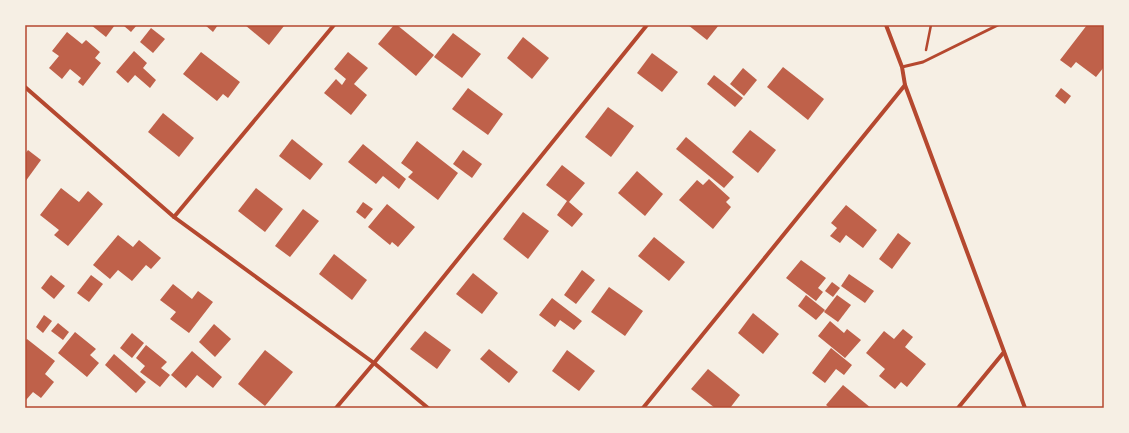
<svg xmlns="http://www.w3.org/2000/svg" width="1129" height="433" font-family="'Varela Round',sans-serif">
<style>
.building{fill:#bf614a}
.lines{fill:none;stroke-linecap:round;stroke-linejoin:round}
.path{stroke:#b5482f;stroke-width:2.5}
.service{stroke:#b5482f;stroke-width:3}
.minor{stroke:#b5482f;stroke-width:4}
.neatline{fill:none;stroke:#b5482f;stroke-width:1.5}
</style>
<rect width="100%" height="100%" fill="#f6efe4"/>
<g class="building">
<path d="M 91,25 L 115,25 L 106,37 Z"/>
<path d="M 124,25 L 137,25 L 131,32 L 124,26 Z"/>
<path d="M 205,25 L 218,25 L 213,32 Z"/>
<path d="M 245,25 L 282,25 L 284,26 L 269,45 Z"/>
<path d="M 394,25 L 397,25 L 434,55 L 416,76 L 378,44 Z"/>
<path d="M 688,25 L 719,25 L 707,40 Z"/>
<path d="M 1087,25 L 1104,25 L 1104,67 L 1096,77 L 1076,62 L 1071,68 L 1060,60 Z"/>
<path d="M 151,28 L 165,39 L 153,53 L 140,42 Z"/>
<path d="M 67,32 L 82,44 L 86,40 L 100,52 L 95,58 L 101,63 L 83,86 L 78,82 L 81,78 L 70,69 L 62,79 L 49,68 L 59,56 L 52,51 Z"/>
<path d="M 453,33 L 481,54 L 462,78 L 434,57 Z"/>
<path d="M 523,37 L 549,58 L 532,79 L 507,58 Z"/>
<path d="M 134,51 L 147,63 L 143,68 L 156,80 L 150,88 L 135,75 L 128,83 L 116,72 Z"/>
<path d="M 201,52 L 240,82 L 228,98 L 223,94 L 217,101 L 183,74 Z"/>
<path d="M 348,52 L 368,68 L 354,84 L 367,95 L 351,115 L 324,93 L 336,79 L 342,85 L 346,79 L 334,69 Z"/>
<path d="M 652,53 L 678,72 L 662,92 L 637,73 Z"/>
<path d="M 783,67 L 824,99 L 808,120 L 767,87 Z"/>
<path d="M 743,68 L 757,80 L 744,96 L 730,84 Z"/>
<path d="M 714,75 L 743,98 L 735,107 L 707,84 Z"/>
<path d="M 468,88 L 503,114 L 488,135 L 452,109 Z"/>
<path d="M 1061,88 L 1071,96 L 1065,104 L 1055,96 Z"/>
<path d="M 608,107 L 634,126 L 611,157 L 585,137 Z"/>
<path d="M 163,113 L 194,138 L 179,157 L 148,132 Z"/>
<path d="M 750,130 L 776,150 L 758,173 L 732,152 Z"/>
<path d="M 686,137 L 734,177 L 724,188 L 676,149 Z"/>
<path d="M 292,139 L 323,164 L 310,180 L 279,156 Z"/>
<path d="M 417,141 L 458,173 L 438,200 L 408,177 L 413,172 L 401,163 Z"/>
<path d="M 363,144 L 406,179 L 399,189 L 383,176 L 376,184 L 348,162 Z"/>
<path d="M 28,150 L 41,160 L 25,182 L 25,154 Z"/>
<path d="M 463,150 L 482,164 L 472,178 L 453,164 Z"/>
<path d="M 562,165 L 585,183 L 569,202 L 583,214 L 572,227 L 557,215 L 567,201 L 546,185 Z"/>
<path d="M 637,171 L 663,194 L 645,216 L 618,193 Z"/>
<path d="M 709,179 L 730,198 L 726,202 L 731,207 L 713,229 L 679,200 L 697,180 L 703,185 Z"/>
<path d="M 61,188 L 79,202 L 88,191 L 103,204 L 68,246 L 54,235 L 59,230 L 40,215 Z"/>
<path d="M 256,188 L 283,209 L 265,232 L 238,211 Z"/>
<path d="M 363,202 L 373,209 L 365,219 L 356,212 Z"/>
<path d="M 387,204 L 415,227 L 398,247 L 392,242 L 390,245 L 368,227 Z"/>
<path d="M 846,205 L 877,230 L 863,248 L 846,235 L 840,243 L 830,236 L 837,228 L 831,223 Z"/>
<path d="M 303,209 L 319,221 L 290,257 L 275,246 Z"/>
<path d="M 523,212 L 549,231 L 528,259 L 503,239 Z"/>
<path d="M 898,233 L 911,243 L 892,269 L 879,259 Z"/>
<path d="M 118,235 L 133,247 L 139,240 L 161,258 L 151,269 L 146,265 L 132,281 L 118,270 L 110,279 L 93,265 Z"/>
<path d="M 654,237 L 685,262 L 669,281 L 638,256 Z"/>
<path d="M 334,254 L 367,280 L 352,300 L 319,274 Z"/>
<path d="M 801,260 L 826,278 L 818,288 L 823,292 L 816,301 L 786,278 Z"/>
<path d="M 582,270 L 595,280 L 576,304 L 564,295 Z"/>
<path d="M 473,273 L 498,293 L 482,314 L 456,294 Z"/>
<path d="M 849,274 L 874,291 L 865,303 L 841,286 Z"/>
<path d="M 51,275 L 65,286 L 54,299 L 41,288 Z"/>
<path d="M 91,275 L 103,284 L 89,302 L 77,293 Z"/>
<path d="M 832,282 L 840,288 L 833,297 L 825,291 Z"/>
<path d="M 173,284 L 192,299 L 198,291 L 213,302 L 189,333 L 170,319 L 176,312 L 160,300 Z"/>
<path d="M 609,287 L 643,311 L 625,336 L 591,312 Z"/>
<path d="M 806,295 L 825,310 L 816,320 L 798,306 Z"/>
<path d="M 837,295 L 851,305 L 838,322 L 824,312 Z"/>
<path d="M 552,298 L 582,321 L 574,330 L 560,320 L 555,327 L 539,315 Z"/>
<path d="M 753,313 L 779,334 L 763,354 L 738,333 Z"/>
<path d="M 44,315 L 52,321 L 43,333 L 36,327 Z"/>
<path d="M 830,321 L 844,333 L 847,329 L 861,340 L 845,358 L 818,336 Z"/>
<path d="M 58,323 L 69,332 L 63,340 L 51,331 Z"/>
<path d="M 214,324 L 231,339 L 215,357 L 199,342 Z"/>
<path d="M 903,329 L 913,337 L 905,347 L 926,364 L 907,387 L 901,382 L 895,389 L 879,376 L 885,369 L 866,353 L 884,331 L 894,339 Z"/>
<path d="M 425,331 L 451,350 L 437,369 L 410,349 Z"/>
<path d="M 75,332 L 96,349 L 90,355 L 99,363 L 87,377 L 58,353 Z"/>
<path d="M 132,333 L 144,343 L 132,358 L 120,348 Z"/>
<path d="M 27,339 L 55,361 L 45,374 L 54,382 L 41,398 L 33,392 L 26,400 L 25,341 Z"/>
<path d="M 146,345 L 167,362 L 161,368 L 170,375 L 160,387 L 140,372 L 145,366 L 136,358 Z"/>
<path d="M 831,348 L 852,365 L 844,375 L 836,369 L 825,383 L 812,373 Z"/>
<path d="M 489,349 L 518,372 L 509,383 L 480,359 Z"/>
<path d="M 265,350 L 293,372 L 265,406 L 238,384 Z"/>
<path d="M 567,350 L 595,371 L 579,391 L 552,371 Z"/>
<path d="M 192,351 L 222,377 L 213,388 L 197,375 L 186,388 L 171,375 Z"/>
<path d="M 114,354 L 146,382 L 136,393 L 105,365 Z"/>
<path d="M 708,369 L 740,395 L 730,408 L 715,408 L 691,389 Z"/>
<path d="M 843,385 L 871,408 L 830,408 L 826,405 Z"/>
</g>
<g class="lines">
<path class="path" d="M 926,50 L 931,25"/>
<path class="service" d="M 902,67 L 923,62 L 998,25"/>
<g class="minor">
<path d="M 886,25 L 902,67 L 905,85 L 1025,408"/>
<path d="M 25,87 L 174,217 L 374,363 L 428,408"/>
<path d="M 174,217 L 334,25"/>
<path d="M 336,408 L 374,363 L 647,25"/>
<path d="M 643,408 L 905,85"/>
<path d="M 958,408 L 1004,352"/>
</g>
</g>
<rect width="1129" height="433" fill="none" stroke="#f6efe4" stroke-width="52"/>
<rect x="26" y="26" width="1077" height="381" class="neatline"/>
</svg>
